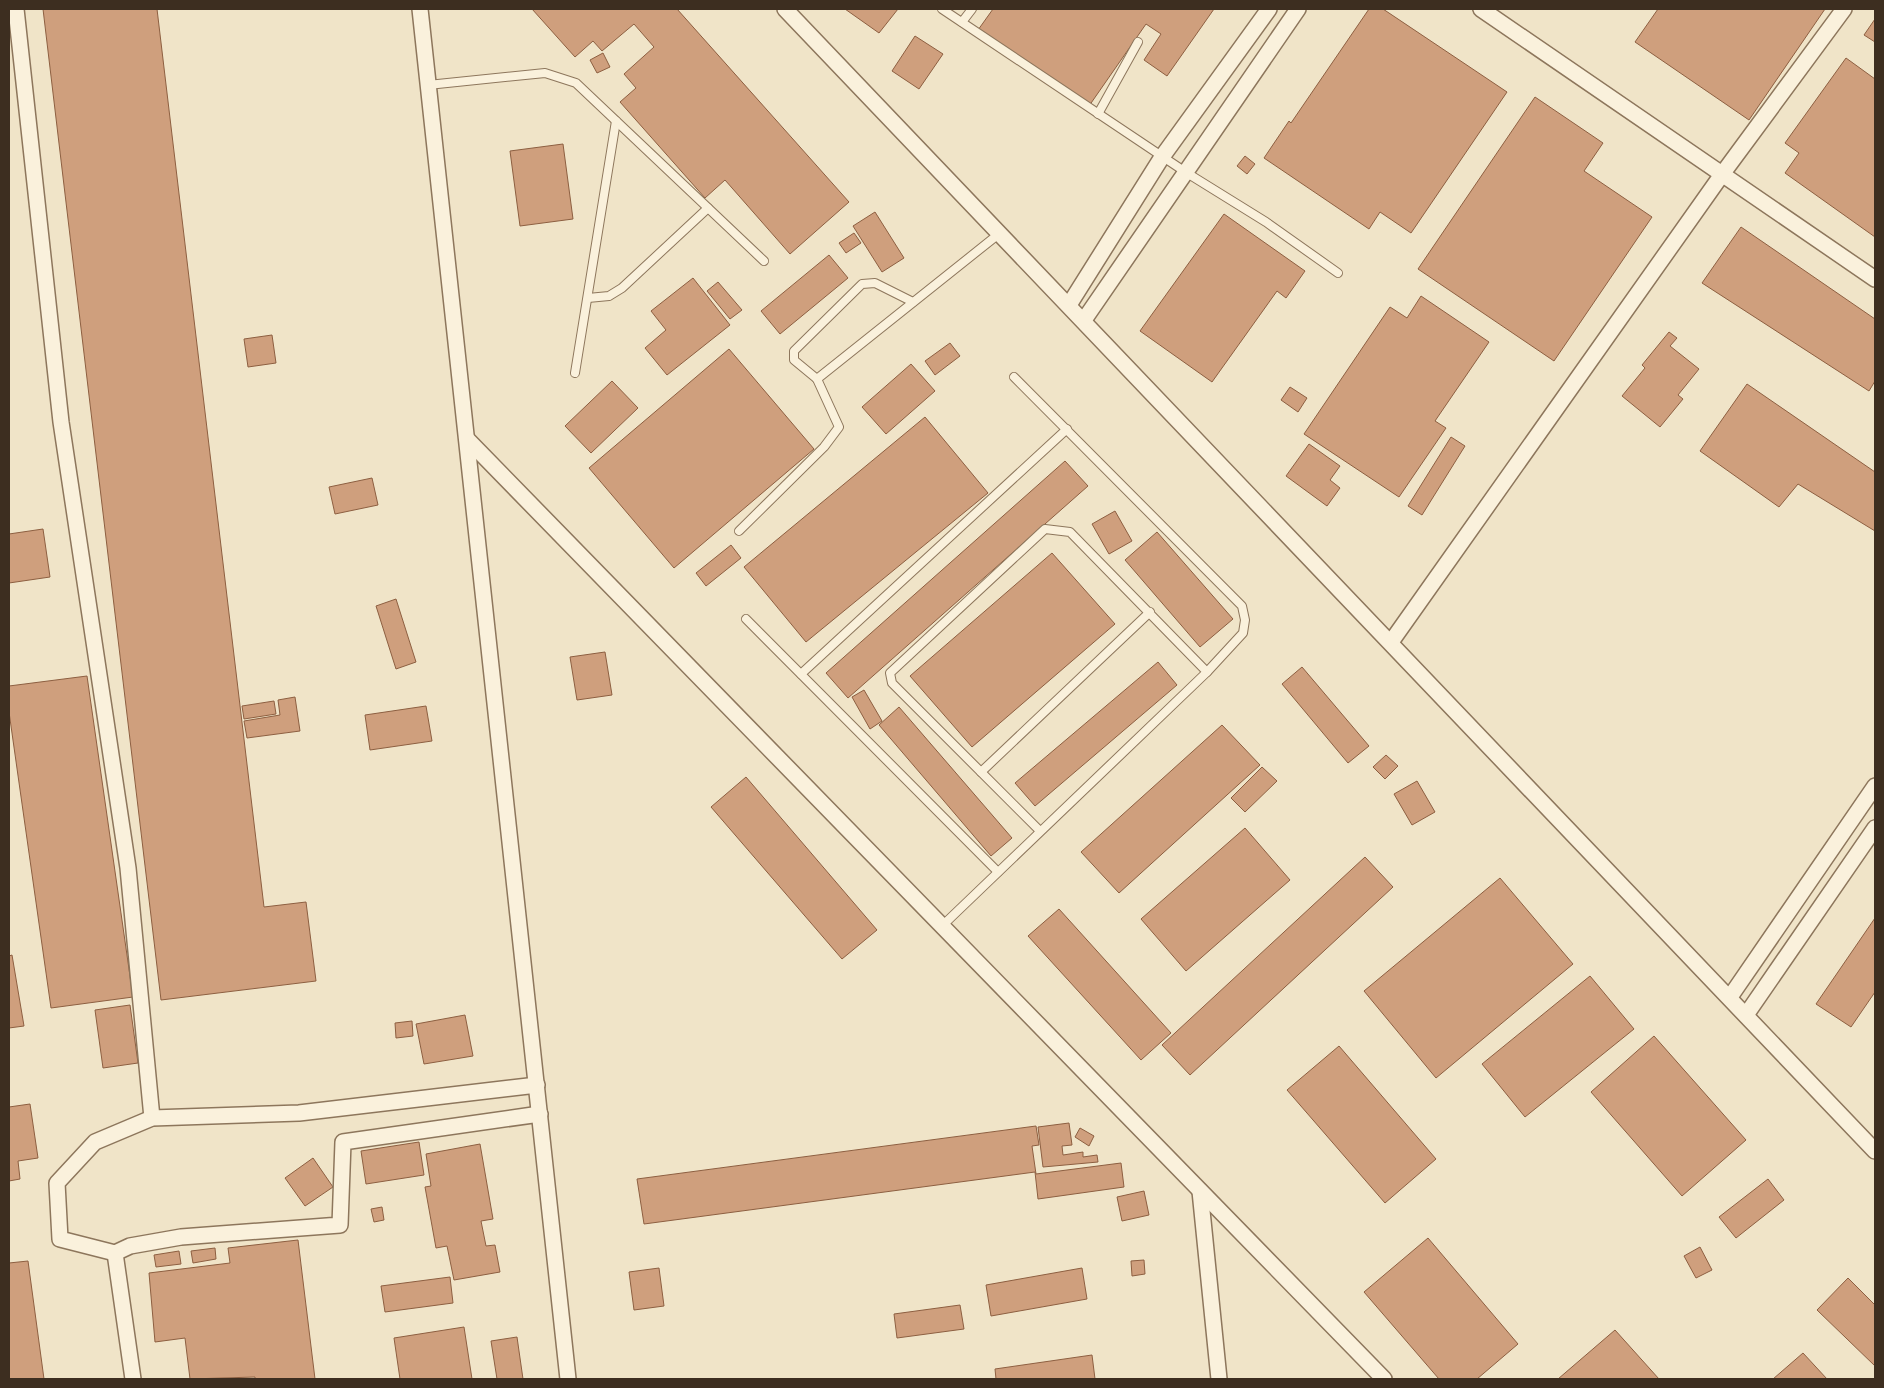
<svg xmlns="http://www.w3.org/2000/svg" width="1884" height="1388" font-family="Lora,serif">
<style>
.building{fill:#cf9f7d;stroke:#8d5f41}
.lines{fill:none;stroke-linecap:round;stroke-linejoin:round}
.service-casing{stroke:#8d765c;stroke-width:10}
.minor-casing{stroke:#8d765c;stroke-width:18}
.service{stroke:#faf1dc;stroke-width:8}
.minor{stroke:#faf1dc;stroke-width:15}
</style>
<rect width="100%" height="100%" fill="#f0e4c8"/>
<g class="building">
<path d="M 43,9 L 157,9 L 264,907 L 306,902 L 316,981 L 161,1000 Z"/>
<path d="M 532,9 L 677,9 L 849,202 L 790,254 L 725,180 L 705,198 L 620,102 L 636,88 L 624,74 L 654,47 L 634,24 L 602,51 L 593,41 L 575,57 Z"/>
<path d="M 845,9 L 898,9 L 879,33 Z"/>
<path d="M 993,9 L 1214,9 L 1167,76 L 1144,60 L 1161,34 L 1146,24 L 1089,106 L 978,30 Z"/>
<path d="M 1369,9 L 1383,9 L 1507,92 L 1411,233 L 1380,212 L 1369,229 L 1264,158 L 1289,121 L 1291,123 Z"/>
<path d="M 1658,9 L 1825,9 L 1749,120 L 1635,42 Z"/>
<path d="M 1875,19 L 1875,42 L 1864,35 Z"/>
<path d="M 915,36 L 943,54 L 919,89 L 892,71 Z"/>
<path d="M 603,53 L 610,67 L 597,73 L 590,60 Z"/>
<path d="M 1846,58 L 1875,79 L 1875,237 L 1785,173 L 1799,153 L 1785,143 Z"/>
<path d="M 1535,97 L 1603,143 L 1584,171 L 1652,217 L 1554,361 L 1418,269 Z"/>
<path d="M 563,144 L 573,219 L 520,226 L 510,151 Z"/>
<path d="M 1245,156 L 1255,164 L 1247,174 L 1237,166 Z"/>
<path d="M 875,212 L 904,258 L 882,272 L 853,226 Z"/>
<path d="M 1224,214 L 1305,271 L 1286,298 L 1277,291 L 1212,382 L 1140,331 Z"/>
<path d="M 1741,227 L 1875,319 L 1875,381 L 1869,391 L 1702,283 Z"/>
<path d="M 854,233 L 861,243 L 846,253 L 839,243 Z"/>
<path d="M 829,255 L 848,278 L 780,334 L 761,311 Z"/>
<path d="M 693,278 L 730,325 L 667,375 L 645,348 L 666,330 L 651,311 Z"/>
<path d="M 718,282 L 742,310 L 730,319 L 707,291 Z"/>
<path d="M 1421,296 L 1489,342 L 1435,421 L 1446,428 L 1399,497 L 1304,434 L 1390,307 L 1407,318 Z"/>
<path d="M 1669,332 L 1677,338 L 1670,346 L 1699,369 L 1678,395 L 1683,399 L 1660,427 L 1622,396 L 1645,368 L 1642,365 Z"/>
<path d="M 272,335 L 276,363 L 248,367 L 244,339 Z"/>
<path d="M 950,343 L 960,356 L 935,375 L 925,361 Z"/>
<path d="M 729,349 L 814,449 L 674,568 L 589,468 Z"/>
<path d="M 911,364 L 935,391 L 886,434 L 862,407 Z"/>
<path d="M 612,381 L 638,408 L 591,453 L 565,426 Z"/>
<path d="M 1747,384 L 1875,472 L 1875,531 L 1798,484 L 1779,507 L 1700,451 Z"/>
<path d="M 1290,387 L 1307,398 L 1298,412 L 1281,400 Z"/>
<path d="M 925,417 L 988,493 L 806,642 L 744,567 Z"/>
<path d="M 1451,437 L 1465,446 L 1422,515 L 1408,506 Z"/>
<path d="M 1309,444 L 1340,466 L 1330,480 L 1340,488 L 1327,506 L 1286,476 Z"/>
<path d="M 1065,461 L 1088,486 L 848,698 L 826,673 Z"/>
<path d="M 372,478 L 378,505 L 335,514 L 329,487 Z"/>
<path d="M 1115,511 L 1132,541 L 1109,554 L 1092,524 Z"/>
<path d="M 43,529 L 50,577 L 9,583 L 9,534 Z"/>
<path d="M 1157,532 L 1233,619 L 1200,647 L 1125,560 Z"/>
<path d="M 731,545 L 741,558 L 706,586 L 696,573 Z"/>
<path d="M 1052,553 L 1115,624 L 972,747 L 910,676 Z"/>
<path d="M 396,599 L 416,662 L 396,669 L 376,606 Z"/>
<path d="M 605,652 L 612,695 L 577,700 L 570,657 Z"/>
<path d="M 1158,662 L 1177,685 L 1035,806 L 1015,783 Z"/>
<path d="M 1302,667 L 1369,746 L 1348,763 L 1282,684 Z"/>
<path d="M 87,676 L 133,997 L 51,1008 L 9,712 L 9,686 Z"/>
<path d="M 864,690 L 882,721 L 870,729 L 852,697 Z"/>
<path d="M 295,697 L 300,731 L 247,738 L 244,721 L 280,715 L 278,700 Z"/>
<path d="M 274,701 L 276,714 L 244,719 L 242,706 Z"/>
<path d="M 426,706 L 432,741 L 370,750 L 365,715 Z"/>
<path d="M 899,707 L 1012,838 L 991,856 L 879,725 Z"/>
<path d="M 1222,725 L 1260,765 L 1119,893 L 1081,852 Z"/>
<path d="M 1386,755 L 1398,766 L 1385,779 L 1373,767 Z"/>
<path d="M 1262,767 L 1277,781 L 1245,812 L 1231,798 Z"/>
<path d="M 746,777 L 877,930 L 842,959 L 711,807 Z"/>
<path d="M 1417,781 L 1435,812 L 1412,825 L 1394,794 Z"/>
<path d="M 1245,828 L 1290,880 L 1186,971 L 1141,919 Z"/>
<path d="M 1365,857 L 1393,887 L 1190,1075 L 1162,1045 Z"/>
<path d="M 1500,878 L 1573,964 L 1436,1078 L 1364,991 Z"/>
<path d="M 1059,909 L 1171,1033 L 1141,1060 L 1028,936 Z"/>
<path d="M 1875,918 L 1875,992 L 1851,1027 L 1816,1004 Z"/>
<path d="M 12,955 L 24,1026 L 9,1028 L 9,956 Z"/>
<path d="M 1590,976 L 1634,1029 L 1525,1117 L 1482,1064 Z"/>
<path d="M 130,1005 L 138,1063 L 103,1068 L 95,1010 Z"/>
<path d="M 465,1015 L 473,1056 L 424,1064 L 416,1024 Z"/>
<path d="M 412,1021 L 413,1036 L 396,1038 L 395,1023 Z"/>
<path d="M 1654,1036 L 1746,1140 L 1682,1196 L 1591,1092 Z"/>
<path d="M 1339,1046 L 1436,1159 L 1385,1203 L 1287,1090 Z"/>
<path d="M 30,1104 L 38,1158 L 18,1161 L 20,1179 L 9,1181 L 9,1107 Z"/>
<path d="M 1069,1123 L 1072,1145 L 1062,1146 L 1063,1155 L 1083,1152 L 1083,1157 L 1097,1155 L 1098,1162 L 1043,1167 L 1038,1127 Z"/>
<path d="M 1036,1126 L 1039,1145 L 1032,1146 L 1036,1174 L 1121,1163 L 1124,1187 L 1038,1199 L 1035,1172 L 644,1224 L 637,1179 Z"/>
<path d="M 1080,1128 L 1094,1136 L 1089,1146 L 1075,1137 Z"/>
<path d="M 419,1142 L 424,1175 L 366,1184 L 361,1151 Z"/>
<path d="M 480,1144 L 493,1219 L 481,1221 L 486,1246 L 495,1245 L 500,1272 L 454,1280 L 447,1246 L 436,1248 L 425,1187 L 431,1186 L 426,1154 Z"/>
<path d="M 313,1158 L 333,1187 L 305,1206 L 285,1178 Z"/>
<path d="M 1768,1179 L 1784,1200 L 1736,1238 L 1719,1217 Z"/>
<path d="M 1144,1191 L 1149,1215 L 1122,1221 L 1117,1197 Z"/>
<path d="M 382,1207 L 384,1220 L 374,1222 L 371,1209 Z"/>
<path d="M 1428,1238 L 1518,1344 L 1477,1379 L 1439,1379 L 1364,1292 Z"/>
<path d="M 298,1240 L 315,1379 L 255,1379 L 255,1377 L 190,1379 L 185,1338 L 155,1342 L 149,1273 L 230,1263 L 228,1248 Z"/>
<path d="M 1700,1247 L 1712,1270 L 1696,1278 L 1684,1256 Z"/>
<path d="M 215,1248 L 216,1259 L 193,1263 L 191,1251 Z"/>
<path d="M 179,1251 L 181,1264 L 156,1267 L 154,1255 Z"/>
<path d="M 1144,1260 L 1145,1274 L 1132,1276 L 1131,1261 Z"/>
<path d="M 28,1261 L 44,1379 L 9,1379 L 9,1263 Z"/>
<path d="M 659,1268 L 664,1306 L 634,1310 L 629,1272 Z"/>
<path d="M 1082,1268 L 1087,1299 L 991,1316 L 986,1285 Z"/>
<path d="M 450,1277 L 453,1303 L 385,1312 L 381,1286 Z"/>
<path d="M 1848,1278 L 1875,1305 L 1875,1366 L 1817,1310 Z"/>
<path d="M 960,1305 L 964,1329 L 897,1338 L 894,1314 Z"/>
<path d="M 464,1327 L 472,1379 L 400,1379 L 394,1338 Z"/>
<path d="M 1615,1330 L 1659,1379 L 1558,1379 Z"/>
<path d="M 517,1337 L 523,1379 L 497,1379 L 491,1341 Z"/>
<path d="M 1803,1353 L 1827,1379 L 1773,1379 Z"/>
<path d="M 1092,1355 L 1095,1379 L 996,1379 L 995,1369 Z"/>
</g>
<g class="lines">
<defs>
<g id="service">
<path d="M 942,9 L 1187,173 L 1266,222 L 1338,273"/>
<path d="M 962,22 L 972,9"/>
<path d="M 428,85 L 545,73 L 576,83 L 764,261"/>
<path d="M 1098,114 L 1138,42"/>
<path d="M 588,298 L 609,296 L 622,288 L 708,208"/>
<path d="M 575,373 L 616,121"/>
<path d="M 1014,377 L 1242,606 L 1245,620 L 1243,633 L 1207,672"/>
<path d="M 817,379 L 794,360 L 794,351 L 862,284 L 875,283 L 913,302"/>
<path d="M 739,531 L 824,447 L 839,427 L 817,379 L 1000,233"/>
<path d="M 746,619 L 998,872"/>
<path d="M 801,674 L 1067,429"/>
<path d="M 981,772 L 1150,612"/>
<path d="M 942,926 L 1207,672 L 1070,532 L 1045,529 L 890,673 L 892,683 L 1040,831"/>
</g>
<g id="minor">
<path d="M 16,9 L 61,422 L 128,868 L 152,1118"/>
<path d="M 420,9 L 568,1379"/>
<path d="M 785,9 L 1875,1151"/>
<path d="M 1481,9 L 1875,279"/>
<path d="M 1069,305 L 1162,157 L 1269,9"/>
<path d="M 1084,320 L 1298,9"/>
<path d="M 467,439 L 1384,1379"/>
<path d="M 1391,642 L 1723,173 L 1844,9"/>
<path d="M 1730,997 L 1875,786"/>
<path d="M 1746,1015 L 1875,828"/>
<path d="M 537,1085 L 299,1113 L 152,1118 L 95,1142 L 57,1183 L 60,1239 L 115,1253 L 130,1246 L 181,1237 L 340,1225 L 343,1142 L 540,1114"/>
<path d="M 1200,1191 L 1219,1379"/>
<path d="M 115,1253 L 133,1379"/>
</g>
</defs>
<use href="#service" class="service-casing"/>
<use href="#minor" class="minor-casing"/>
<use href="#service" class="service"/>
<use href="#minor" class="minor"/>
</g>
<rect width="1884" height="1388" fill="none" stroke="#3d2e20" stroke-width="20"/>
</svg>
